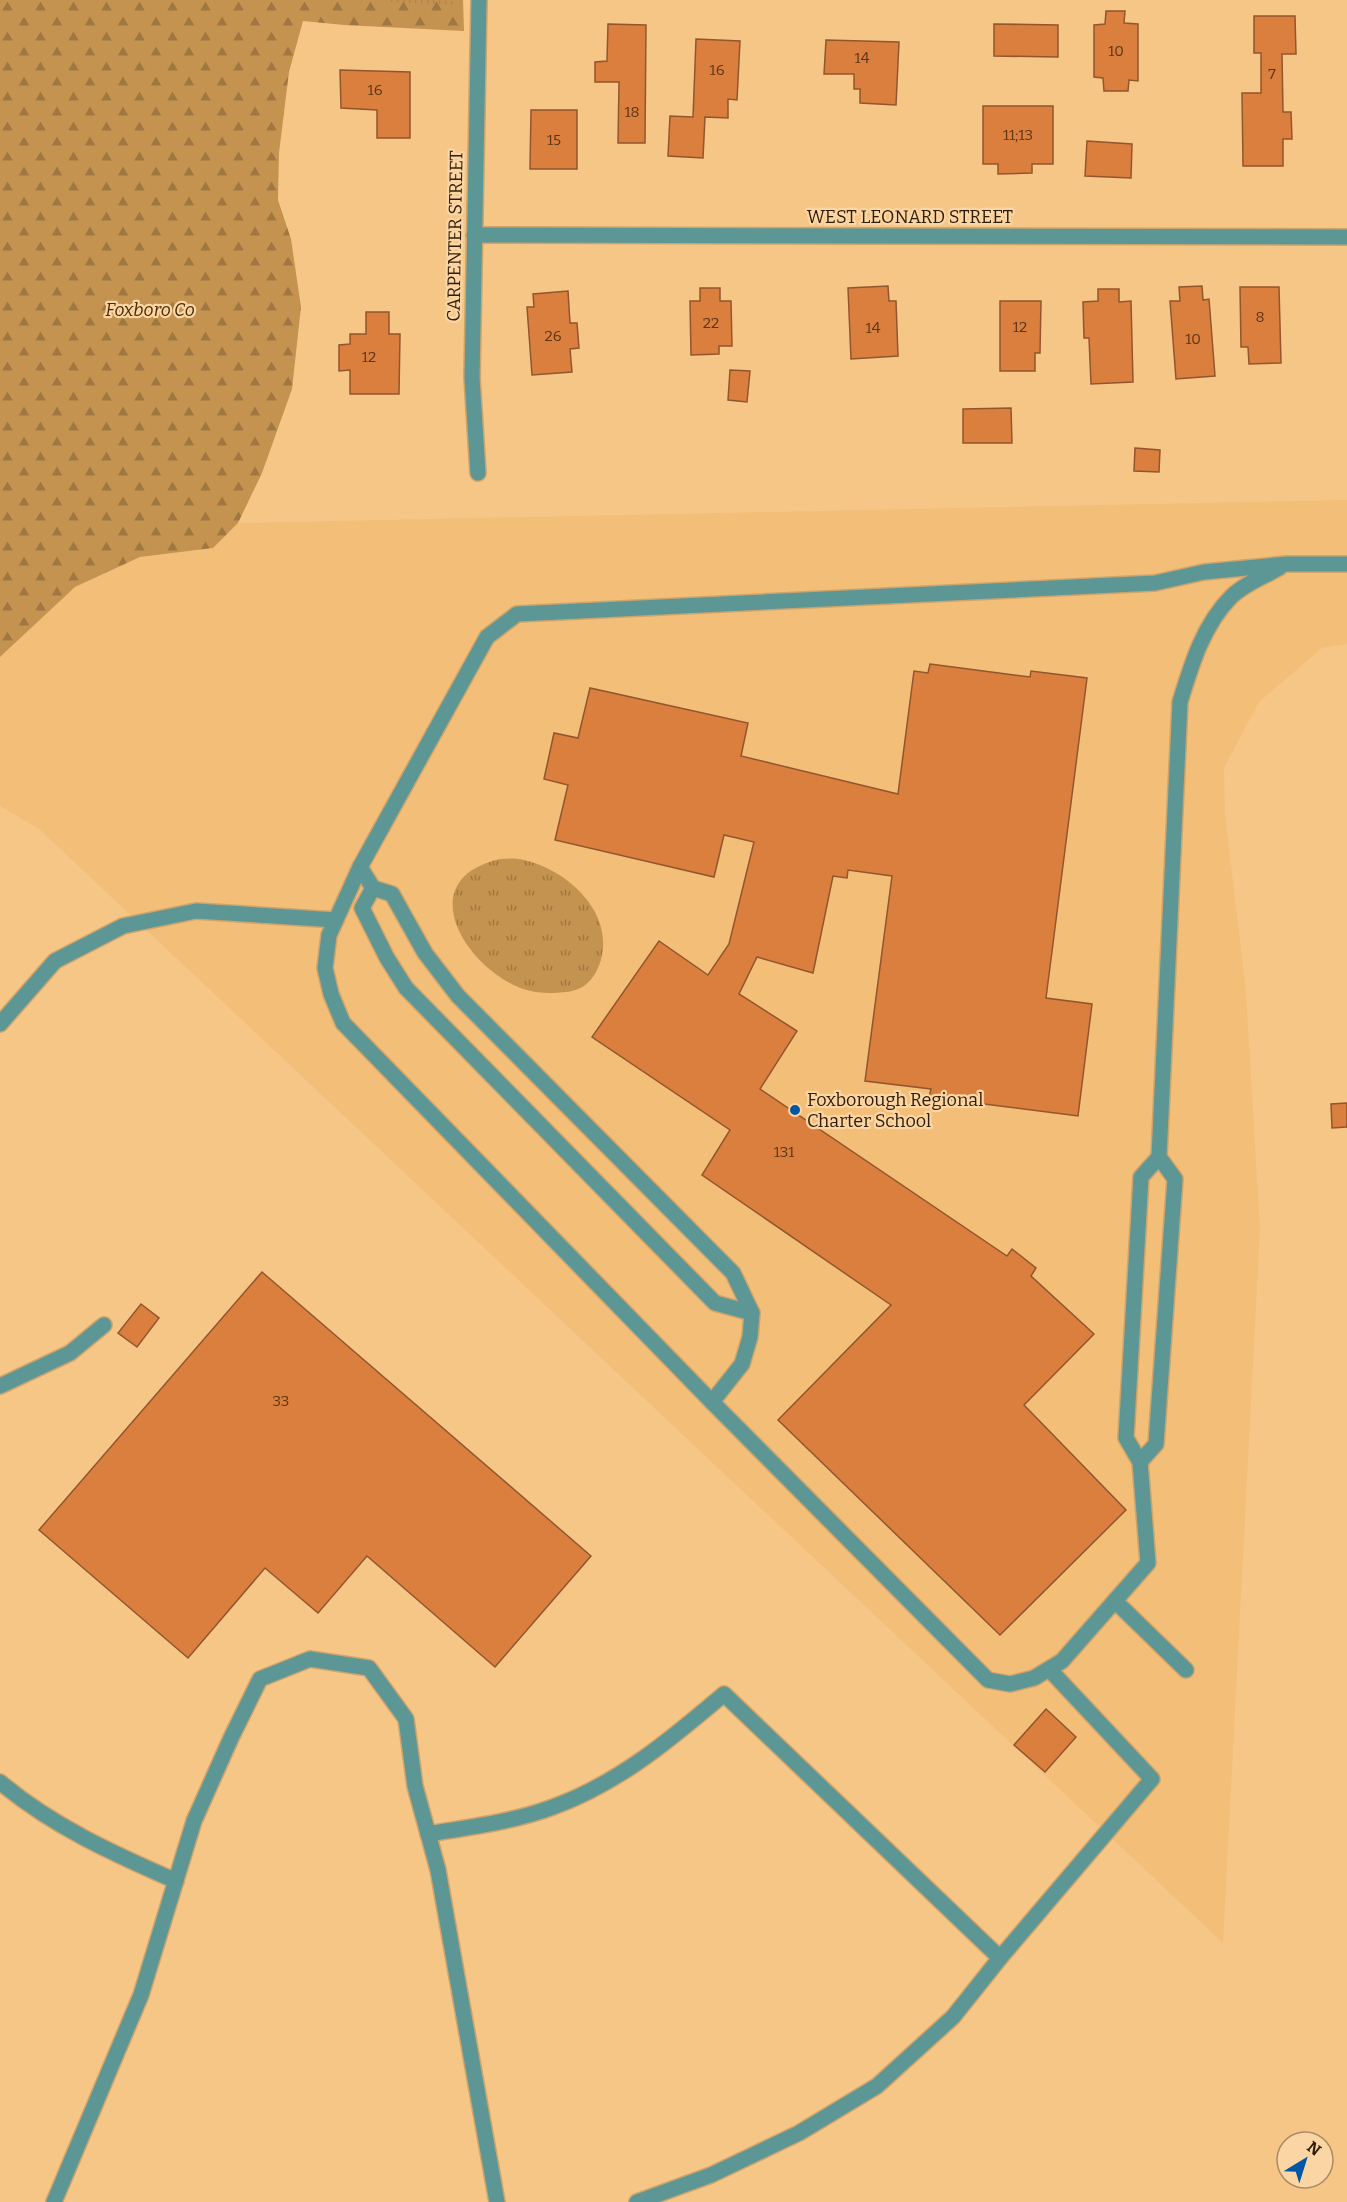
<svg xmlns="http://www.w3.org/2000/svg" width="1347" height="2202" font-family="Bitter,serif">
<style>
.built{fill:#f3be78}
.forest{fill:url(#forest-firs)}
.park{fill:url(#park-tufts)}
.building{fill:#db7f3f;stroke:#92562e;stroke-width:1.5}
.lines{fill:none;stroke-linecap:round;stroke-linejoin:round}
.lane-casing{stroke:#cea46d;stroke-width:18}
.street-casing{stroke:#cea46d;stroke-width:18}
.path{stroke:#ac8756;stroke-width:4;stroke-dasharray:1.5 4.5;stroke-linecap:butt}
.lane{stroke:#5c9795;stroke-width:15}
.street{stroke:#5c9795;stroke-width:15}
.poi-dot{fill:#0057a5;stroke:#fcd5a4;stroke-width:2}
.labels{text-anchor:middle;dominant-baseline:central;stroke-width:4.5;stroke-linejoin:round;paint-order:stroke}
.number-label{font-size:15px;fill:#5a3612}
.street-label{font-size:18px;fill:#2f1d03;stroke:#fcd5a4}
.park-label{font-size:18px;font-style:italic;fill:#472c01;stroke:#fcd5a4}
.poi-label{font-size:18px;fill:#2f1d03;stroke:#fcd5a4;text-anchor:start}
</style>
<defs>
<pattern id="forest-firs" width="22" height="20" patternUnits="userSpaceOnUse" patternTransform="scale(1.5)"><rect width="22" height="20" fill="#c59350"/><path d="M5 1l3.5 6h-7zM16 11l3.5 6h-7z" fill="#a07740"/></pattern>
<pattern id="park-tufts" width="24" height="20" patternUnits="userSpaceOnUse" patternTransform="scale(1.5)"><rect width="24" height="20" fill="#c59350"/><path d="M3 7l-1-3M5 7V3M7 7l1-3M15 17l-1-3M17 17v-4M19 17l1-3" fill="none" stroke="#a07740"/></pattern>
</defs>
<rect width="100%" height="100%" fill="#f6c687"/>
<path class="built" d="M 1347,500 L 1347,644 L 1322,648 L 1259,702 L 1224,768 L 1225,814 L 1246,991 L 1260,1229 L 1223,1943 L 39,829 L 0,806 L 0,657 L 75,587 L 140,557 L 213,548 L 238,523 Z"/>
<path class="forest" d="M 0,0 L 463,0 L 464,31 L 344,25 L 303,21 L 289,72 L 279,153 L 278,200 L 291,239 L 301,307 L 292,389 L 262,473 L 238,523 L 213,548 L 140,557 L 75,587 L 0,657 Z"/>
<path class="park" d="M 500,859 C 506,859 512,858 518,859 C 561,865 612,908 602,955 C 600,966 594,979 584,986 C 575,992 565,992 554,993 C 542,993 529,992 518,987 C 462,963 413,879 500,859 Z"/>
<g class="building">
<path d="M 1106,11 L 1125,11 L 1124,23 L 1138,24 L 1138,81 L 1129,80 L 1128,91 L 1104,91 L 1103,78 L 1094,77 L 1094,25 L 1105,24 Z"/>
<path d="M 1254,16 L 1295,16 L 1296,54 L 1282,54 L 1283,112 L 1291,112 L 1292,139 L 1283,139 L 1283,166 L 1243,166 L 1242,93 L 1261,93 L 1261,53 L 1254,53 Z"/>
<path d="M 608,24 L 646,25 L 645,143 L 618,143 L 619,82 L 595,82 L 595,62 L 607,61 Z"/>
<path d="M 994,24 L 1058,25 L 1058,57 L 994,56 Z"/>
<path d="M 696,39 L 740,41 L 737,100 L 728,99 L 728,118 L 705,117 L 703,158 L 668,156 L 670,116 L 693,117 Z"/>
<path d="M 826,40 L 899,42 L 896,105 L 860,103 L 860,89 L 854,89 L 854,74 L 824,74 Z"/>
<path d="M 340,70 L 410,72 L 410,138 L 377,138 L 377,110 L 341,108 Z"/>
<path d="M 983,106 L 1053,106 L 1053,164 L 1032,164 L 1032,173 L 998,174 L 998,164 L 983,164 Z"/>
<path d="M 531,110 L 577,110 L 577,169 L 530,169 Z"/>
<path d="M 1087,141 L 1132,144 L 1131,178 L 1085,176 Z"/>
<path d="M 888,286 L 889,301 L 896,301 L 898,356 L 851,359 L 848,288 Z"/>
<path d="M 1202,286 L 1203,300 L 1209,299 L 1215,376 L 1176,379 L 1170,301 L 1180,301 L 1179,287 Z"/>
<path d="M 1240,287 L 1279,287 L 1281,363 L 1249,364 L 1248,347 L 1241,347 Z"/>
<path d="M 700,288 L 720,288 L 720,301 L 731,301 L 732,346 L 719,346 L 719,354 L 691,355 L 690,301 L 700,301 Z"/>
<path d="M 1098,289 L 1119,289 L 1119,302 L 1131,301 L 1133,382 L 1091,384 L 1089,338 L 1084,338 L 1083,302 L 1098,301 Z"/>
<path d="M 568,291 L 570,323 L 577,323 L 579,348 L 570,349 L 572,372 L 532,375 L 527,307 L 534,307 L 533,294 Z"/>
<path d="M 1000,301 L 1041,301 L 1040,353 L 1035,353 L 1035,371 L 1000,371 Z"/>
<path d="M 366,312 L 389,312 L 389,334 L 400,334 L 399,394 L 350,394 L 350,370 L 339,371 L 339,345 L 350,344 L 350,334 L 366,334 Z"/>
<path d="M 730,370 L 750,371 L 747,402 L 728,400 Z"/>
<path d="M 1011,408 L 1012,443 L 963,443 L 963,409 Z"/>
<path d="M 1135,448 L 1160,450 L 1159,472 L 1134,471 Z"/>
<path d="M 930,664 L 1030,677 L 1031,671 L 1087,678 L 1046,998 L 1092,1004 L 1078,1116 L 929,1097 L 931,1089 L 865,1081 L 892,876 L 848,870 L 847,878 L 833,876 L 813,973 L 757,957 L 739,994 L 797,1031 L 760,1089 L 1007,1256 L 1012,1249 L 1036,1268 L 1031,1276 L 1094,1334 L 1024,1405 L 1126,1510 L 1000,1635 L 778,1420 L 891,1305 L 702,1175 L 730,1130 L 592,1037 L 659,941 L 708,975 L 729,944 L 754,842 L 724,835 L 714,877 L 555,840 L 568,785 L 544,779 L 554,733 L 578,738 L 590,688 L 748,723 L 741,756 L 898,794 L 914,671 L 928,673 Z"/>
<path d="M 1347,1103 L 1347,1127 L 1332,1128 L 1331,1104 Z"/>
<path d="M 262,1272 L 591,1556 L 495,1667 L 367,1556 L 318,1613 L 265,1568 L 188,1658 L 39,1530 Z"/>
<path d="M 141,1304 L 159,1318 L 137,1347 L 118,1333 Z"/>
<path d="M 1046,1709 L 1076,1737 L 1045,1772 L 1014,1745 Z"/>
</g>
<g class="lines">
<defs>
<g id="lane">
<path d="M 360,867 L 373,888 L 392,894 L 425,953 L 458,996 L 733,1273 L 752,1313 L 750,1337 L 742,1364 L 712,1402"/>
<path d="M 373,888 L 362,908 L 387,958 L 406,988 L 715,1303 L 752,1313"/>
<path d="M 0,1024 L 55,961 L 123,926 L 196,911 L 336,920"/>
<path d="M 1159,1157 L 1141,1177 L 1126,1438 L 1140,1462 L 1148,1563 L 1062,1661 L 1034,1678 L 1010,1684 L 988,1680 L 712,1402 L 343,1023 L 331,994 L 325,968 L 329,935 L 360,867 L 487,637 L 517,614 L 1155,583 L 1204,572 L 1287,564 L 1347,564"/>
<path d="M 0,1386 L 70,1353 L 104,1325"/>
<path d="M 1140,1462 L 1156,1444 L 1175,1179 L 1159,1157 L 1180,702 C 1191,666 1203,625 1231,597 C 1244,584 1263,577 1279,568"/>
<path d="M 1115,1601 L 1186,1670"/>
<path d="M 0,1782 C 52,1826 114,1854 176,1881"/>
<path d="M 428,1834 C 470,1827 513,1822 553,1807 C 619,1783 671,1739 724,1694 L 1000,1958"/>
<path d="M 54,2202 L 141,1995 L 194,1821 L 231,1738 L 260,1679 L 310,1659 L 369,1668 L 406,1719 L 415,1786 L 438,1870 L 497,2202"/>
<path d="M 637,2202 L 711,2175 L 799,2133 L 877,2086 L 953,2017 L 1000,1958 L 1152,1779 L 1049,1669"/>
</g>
<g id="street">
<path d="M 474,235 L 1347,237"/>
<path d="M 478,473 L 472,378 L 479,0"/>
</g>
</defs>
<use href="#lane" class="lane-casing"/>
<use href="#street" class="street-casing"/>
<path class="path" d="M 391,0 L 453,3"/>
<use href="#lane" class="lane"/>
<use href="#street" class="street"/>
</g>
<circle class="poi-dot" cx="795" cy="1110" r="6"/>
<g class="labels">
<g class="number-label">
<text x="1116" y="51">10</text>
<text x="862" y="58">14</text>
<text x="717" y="70">16</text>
<text x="1272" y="74">7</text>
<text x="375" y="90">16</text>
<text x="632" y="112">18</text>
<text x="1018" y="135">11;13</text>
<text x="554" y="140">15</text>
<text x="1260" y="317">8</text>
<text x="711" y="323">22</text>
<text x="1020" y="327">12</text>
<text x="873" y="328">14</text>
<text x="553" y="336">26</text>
<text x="1193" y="339">10</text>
<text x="369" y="357">12</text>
<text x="784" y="1152">131</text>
<text x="281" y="1401">33</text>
</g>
<g class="street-label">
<text x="910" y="217">WEST LEONARD STREET</text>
<text transform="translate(455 236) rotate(-89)">CARPENTER STREET</text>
</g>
<g class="park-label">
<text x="150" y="310">Foxboro Co</text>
</g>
<g class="poi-label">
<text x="807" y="1100">Foxborough Regional<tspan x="807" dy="21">Charter School</tspan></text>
</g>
</g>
<g transform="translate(1305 2160) rotate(38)"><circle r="28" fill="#fcd5a4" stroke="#aa8b64" stroke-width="1.5"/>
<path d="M0-4.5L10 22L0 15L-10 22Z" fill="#0057a5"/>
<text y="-9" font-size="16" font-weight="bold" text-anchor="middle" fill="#2f1d03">N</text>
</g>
</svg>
